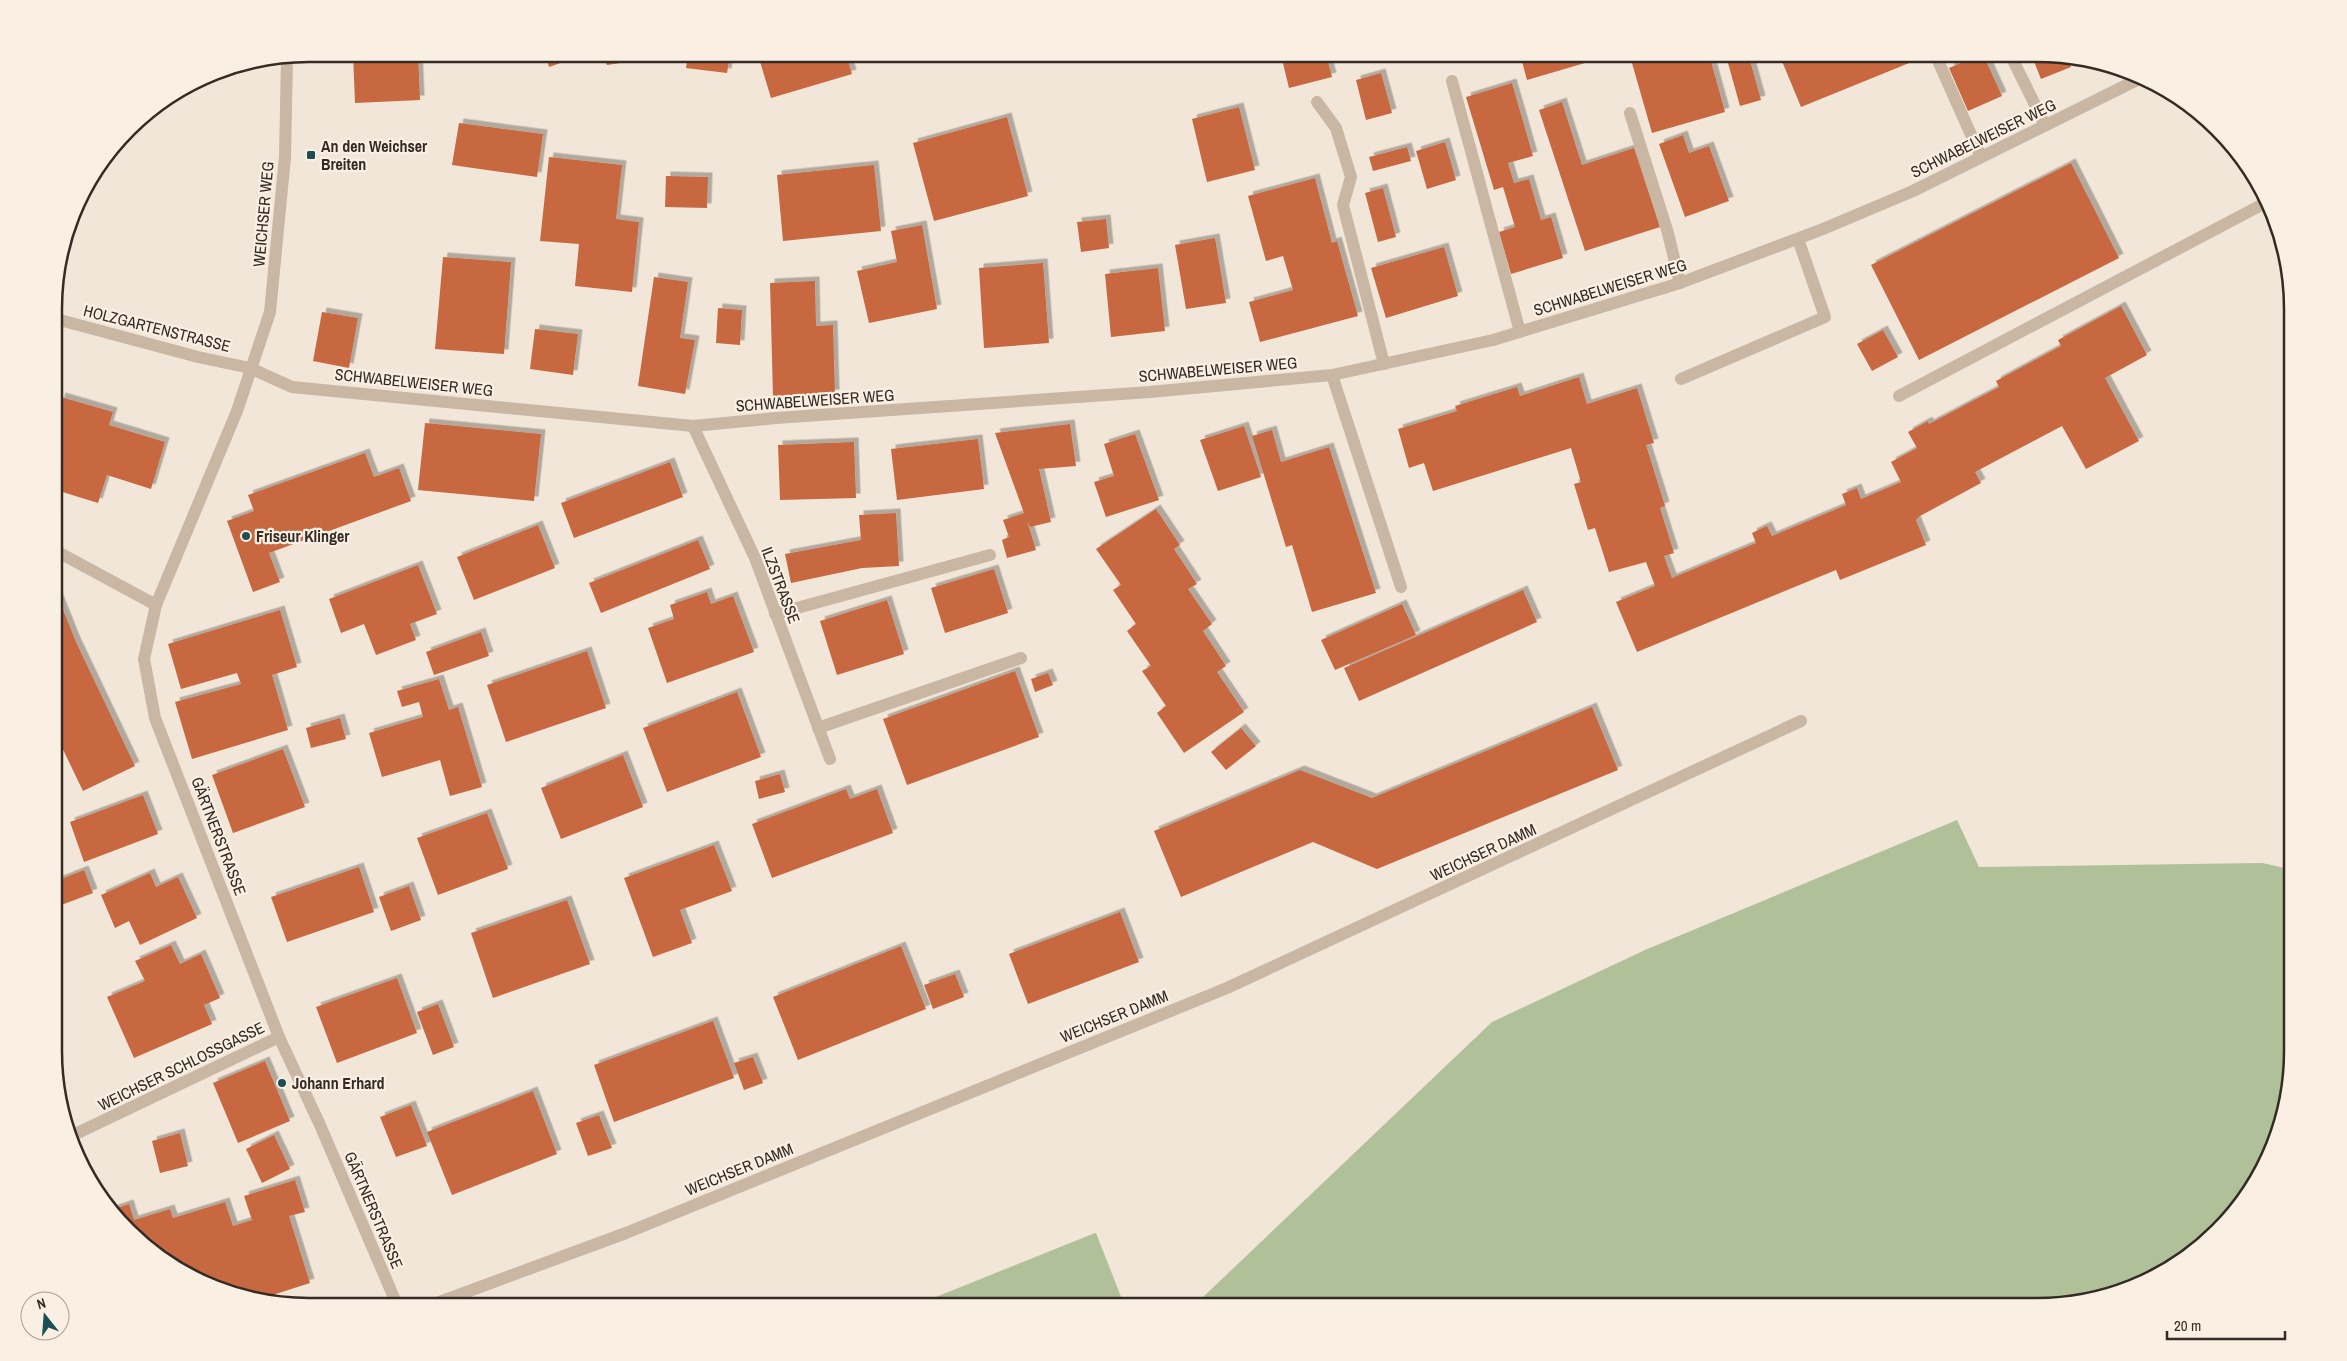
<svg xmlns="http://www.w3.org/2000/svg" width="2347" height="1361" font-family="'Archivo Narrow',sans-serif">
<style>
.green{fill:#b0c098}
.building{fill:#c7673f;filter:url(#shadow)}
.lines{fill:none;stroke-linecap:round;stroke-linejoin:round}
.service{stroke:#c9b6a3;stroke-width:12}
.minor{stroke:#c9b6a3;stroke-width:12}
.poi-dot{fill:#1b4e55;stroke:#f9f0e3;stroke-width:2}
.labels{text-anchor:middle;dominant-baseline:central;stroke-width:4.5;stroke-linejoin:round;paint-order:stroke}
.street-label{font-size:16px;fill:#342b25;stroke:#f9f0e3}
.poi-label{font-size:16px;font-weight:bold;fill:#342b25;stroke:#f9f0e3;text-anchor:start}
.rim{fill:none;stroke:#342b25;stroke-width:2.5}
</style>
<defs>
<filter id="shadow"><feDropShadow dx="4.5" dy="-4.5" stdDeviation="0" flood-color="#0004"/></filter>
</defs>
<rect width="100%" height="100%" fill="#f1e6d7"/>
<g class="green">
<path d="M 1957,820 L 1979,867 L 2262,863 L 2293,870 L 2293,1068 L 2280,1133 L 2259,1180 L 2218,1232 L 2166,1273 L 2119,1294 L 2054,1307 L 1202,1307 L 1201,1299 L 1492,1022 L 1645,950 Z"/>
<path d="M 1096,1233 L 1125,1307 L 911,1307 L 1095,1233 Z"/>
</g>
<g class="building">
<path d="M 353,54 L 418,54 L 420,100 L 355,103 Z"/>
<path d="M 546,54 L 586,54 L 549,67 Z"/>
<path d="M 601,54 L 675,54 L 675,55 L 607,65 Z"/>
<path d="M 688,54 L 730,54 L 727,73 L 686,68 Z"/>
<path d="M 762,54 L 846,54 L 852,74 L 771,98 L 758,55 Z"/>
<path d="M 1303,54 L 1326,54 L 1332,77 L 1289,88 L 1281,55 Z"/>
<path d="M 1520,54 L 1601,54 L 1602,58 L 1527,80 Z"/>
<path d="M 1646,54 L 1709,54 L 1725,112 L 1652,133 L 1632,63 L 1648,59 Z"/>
<path d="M 1779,54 L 1917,54 L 1919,59 L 1801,107 Z"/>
<path d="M 1983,54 L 2002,96 L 1968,111 L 1949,68 Z"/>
<path d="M 2031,54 L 2067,58 L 2071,67 L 2041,79 Z"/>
<path d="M 1749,57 L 1761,100 L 1740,106 L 1728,63 Z"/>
<path d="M 1381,73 L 1392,113 L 1366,120 L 1356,80 Z"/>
<path d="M 1512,83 L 1533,156 L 1508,163 L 1514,183 L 1529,179 L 1541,220 L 1551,217 L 1563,258 L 1511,274 L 1499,232 L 1515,227 L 1503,187 L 1494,190 L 1466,97 Z"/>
<path d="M 1562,102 L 1582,165 L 1634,148 L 1660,227 L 1585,251 L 1539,110 Z"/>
<path d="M 1239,107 L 1255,170 L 1207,182 L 1192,119 Z"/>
<path d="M 1007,117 L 1028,196 L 934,221 L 913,143 Z"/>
<path d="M 459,123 L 543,134 L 537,177 L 452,165 Z"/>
<path d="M 1683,135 L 1689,153 L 1709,146 L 1729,201 L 1685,217 L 1659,144 Z"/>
<path d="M 1445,142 L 1456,180 L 1427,189 L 1416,151 Z"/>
<path d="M 1407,147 L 1411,161 L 1373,171 L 1369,157 Z"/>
<path d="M 549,157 L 622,165 L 616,219 L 639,222 L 632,292 L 575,286 L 579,244 L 540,241 Z"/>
<path d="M 2071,163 L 2119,258 L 1919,360 L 1871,265 Z"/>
<path d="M 874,165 L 881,231 L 783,241 L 777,175 Z"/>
<path d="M 666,176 L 708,177 L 707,208 L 665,207 Z"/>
<path d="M 1315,178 L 1332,243 L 1337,241 L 1358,316 L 1260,342 L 1249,302 L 1293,290 L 1283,256 L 1266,261 L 1248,196 Z"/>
<path d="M 1383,188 L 1396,237 L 1378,242 L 1365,193 Z"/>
<path d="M 1106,219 L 1109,248 L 1081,252 L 1077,222 Z"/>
<path d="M 922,225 L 937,309 L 869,323 L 857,271 L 897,262 L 891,231 Z"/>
<path d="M 1215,238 L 1226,303 L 1186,309 L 1175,245 Z"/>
<path d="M 1444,247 L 1458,296 L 1386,318 L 1371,268 Z"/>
<path d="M 443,257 L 511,262 L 504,354 L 435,349 Z"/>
<path d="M 1043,263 L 1049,343 L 984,348 L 979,268 Z"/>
<path d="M 1158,268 L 1165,331 L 1111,337 L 1105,274 Z"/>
<path d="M 654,277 L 688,282 L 680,338 L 695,340 L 685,394 L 638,386 Z"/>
<path d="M 815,281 L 816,326 L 833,325 L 835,394 L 773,396 L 770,283 Z"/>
<path d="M 2121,306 L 2147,355 L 2105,378 L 2139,441 L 2086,469 L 2062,426 L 1975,472 L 1981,483 L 1920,516 L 1916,520 L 1926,545 L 1840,580 L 1836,570 L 1637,652 L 1616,602 L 1655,586 L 1646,562 L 1609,572 L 1595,528 L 1588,530 L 1574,484 L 1581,482 L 1571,448 L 1433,491 L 1424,463 L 1409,468 L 1398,429 L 1457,411 L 1455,406 L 1517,387 L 1520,396 L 1579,377 L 1587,404 L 1637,388 L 1654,443 L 1646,445 L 1665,506 L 1660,508 L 1674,553 L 1664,556 L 1672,578 L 1756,543 L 1752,533 L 1760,529 L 1767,526 L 1772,536 L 1846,505 L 1842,494 L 1857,488 L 1861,499 L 1901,482 L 1891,462 L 1917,448 L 1908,432 L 1928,421 L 1929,424 L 1999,387 L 1996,381 L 2061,346 L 2058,340 Z"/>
<path d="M 718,308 L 742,310 L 740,345 L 716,343 Z"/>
<path d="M 322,312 L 358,318 L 349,368 L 313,361 Z"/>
<path d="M 535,329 L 578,334 L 573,375 L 530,369 Z"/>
<path d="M 1883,330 L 1898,357 L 1872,371 L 1857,344 Z"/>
<path d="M 61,397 L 113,412 L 109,425 L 165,442 L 151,489 L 107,475 L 98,503 L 56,490 L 56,466 L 63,443 L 56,441 L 56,415 Z"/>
<path d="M 425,423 L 541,434 L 534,501 L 418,490 Z"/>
<path d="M 1070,424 L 1076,466 L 1039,469 L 1051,522 L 1030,527 L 1027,521 L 1036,550 L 1007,558 L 1002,540 L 1009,537 L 1003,520 L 1024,513 L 995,433 Z"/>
<path d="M 1244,426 L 1261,477 L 1218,491 L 1200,440 Z"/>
<path d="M 1272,430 L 1281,462 L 1329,447 L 1376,593 L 1312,612 L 1292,545 L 1286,547 L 1252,436 Z"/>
<path d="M 1135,434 L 1159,500 L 1106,517 L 1094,482 L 1114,476 L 1104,444 Z"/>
<path d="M 978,439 L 984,489 L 897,500 L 891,449 Z"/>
<path d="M 854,442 L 856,498 L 780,500 L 778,445 Z"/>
<path d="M 365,453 L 374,477 L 399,468 L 411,501 L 269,553 L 280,582 L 253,592 L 227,521 L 254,511 L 248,495 Z"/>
<path d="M 670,462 L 683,497 L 574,538 L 561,503 Z"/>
<path d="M 1156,509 L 1180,545 L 1174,549 L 1197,584 L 1188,589 L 1212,624 L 1203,631 L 1226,666 L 1217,672 L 1244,712 L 1184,753 L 1157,713 L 1166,706 L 1142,671 L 1151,666 L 1127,631 L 1136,624 L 1113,590 L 1121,585 L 1096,549 Z"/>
<path d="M 896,513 L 899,566 L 862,568 L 791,583 L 785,554 L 861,540 L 859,515 Z"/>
<path d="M 538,525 L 555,568 L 474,600 L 457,557 Z"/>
<path d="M 698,540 L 710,569 L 601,613 L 589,583 Z"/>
<path d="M 418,565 L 437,614 L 410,624 L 416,640 L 376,655 L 364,624 L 341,633 L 329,599 Z"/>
<path d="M 994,569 L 1008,613 L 945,633 L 931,588 Z"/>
<path d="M 1523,590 L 1537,622 L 1359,701 L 1344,668 Z"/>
<path d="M 56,592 L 76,642 L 135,766 L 83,791 L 56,735 Z"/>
<path d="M 707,592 L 711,604 L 733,596 L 754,652 L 667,683 L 648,628 L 674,619 L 670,605 Z"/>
<path d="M 887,600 L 904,654 L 837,675 L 820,621 Z"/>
<path d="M 1402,604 L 1416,635 L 1335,670 L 1321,640 Z"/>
<path d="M 280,610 L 297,667 L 272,675 L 288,730 L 192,759 L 175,702 L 241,684 L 237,673 L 181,689 L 168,644 Z"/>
<path d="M 481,632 L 489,656 L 434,675 L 426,652 Z"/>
<path d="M 587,651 L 606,708 L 506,742 L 487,685 Z"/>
<path d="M 1015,671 L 1039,737 L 907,785 L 883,719 Z"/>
<path d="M 1048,673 L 1053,685 L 1035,692 L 1031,679 Z"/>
<path d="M 439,679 L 449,710 L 458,707 L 482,787 L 450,796 L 440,760 L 382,777 L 369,733 L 423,717 L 419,702 L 402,707 L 397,691 Z"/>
<path d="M 737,692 L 761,757 L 667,792 L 643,728 Z"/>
<path d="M 1592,707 L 1618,770 L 1377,869 L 1313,842 L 1181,897 L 1154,831 L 1300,770 L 1372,798 Z"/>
<path d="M 340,718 L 346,739 L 311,748 L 306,728 Z"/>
<path d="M 1241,728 L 1256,746 L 1226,770 L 1211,752 Z"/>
<path d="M 283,749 L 305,807 L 233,833 L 212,775 Z"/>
<path d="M 623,755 L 643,807 L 561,839 L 541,788 Z"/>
<path d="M 780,774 L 785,792 L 759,799 L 755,781 Z"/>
<path d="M 846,789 L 850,799 L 877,789 L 893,833 L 772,878 L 752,824 Z"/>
<path d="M 143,795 L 158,834 L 84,862 L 70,822 Z"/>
<path d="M 487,813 L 508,869 L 438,895 L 417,838 Z"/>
<path d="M 714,845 L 732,891 L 680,910 L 692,943 L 653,957 L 624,878 Z"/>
<path d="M 359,867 L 374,912 L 287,942 L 271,897 Z"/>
<path d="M 84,870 L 93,893 L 56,907 L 56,881 Z"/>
<path d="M 150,873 L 156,887 L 178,877 L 197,918 L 140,945 L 129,921 L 115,928 L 101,895 Z"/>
<path d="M 409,886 L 421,920 L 391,931 L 379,897 Z"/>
<path d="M 567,900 L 590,964 L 493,998 L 471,933 Z"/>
<path d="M 1120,912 L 1139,962 L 1028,1004 L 1009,954 Z"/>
<path d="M 171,945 L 180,964 L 201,954 L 220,998 L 204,1005 L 212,1024 L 134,1058 L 107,997 L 145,981 L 135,961 Z"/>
<path d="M 901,946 L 926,1009 L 798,1060 L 773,997 Z"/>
<path d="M 955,974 L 964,997 L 933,1009 L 924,985 Z"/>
<path d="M 397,978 L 417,1033 L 337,1063 L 316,1007 Z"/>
<path d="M 438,1004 L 454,1047 L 433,1055 L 417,1012 Z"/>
<path d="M 713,1021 L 734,1078 L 614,1122 L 594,1065 Z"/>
<path d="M 753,1057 L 763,1083 L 744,1090 L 734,1063 Z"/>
<path d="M 265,1061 L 290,1121 L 238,1143 L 213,1083 Z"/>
<path d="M 533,1091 L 557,1154 L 452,1195 L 427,1132 Z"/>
<path d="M 411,1105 L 427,1146 L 396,1157 L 380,1117 Z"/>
<path d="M 599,1115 L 612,1148 L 588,1156 L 576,1123 Z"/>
<path d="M 180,1133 L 188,1166 L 160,1173 L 152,1141 Z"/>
<path d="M 274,1135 L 290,1169 L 262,1183 L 246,1149 Z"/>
<path d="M 295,1180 L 305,1212 L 289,1216 L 310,1283 L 257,1300 L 253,1291 L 237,1296 L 181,1273 L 129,1232 L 111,1210 L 129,1204 L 134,1220 L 170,1209 L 173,1218 L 225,1202 L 233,1226 L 252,1220 L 244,1196 Z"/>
</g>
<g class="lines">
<g class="service">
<path d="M 1935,54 L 1981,157"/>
<path d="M 2010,54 L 2045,125"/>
<path d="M 1452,81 L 1520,332"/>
<path d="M 1317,102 L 1336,128 L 1351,177 L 1343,205 L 1384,364"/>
<path d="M 1630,113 L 1668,233 L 1680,283"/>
<path d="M 1332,375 L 1401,587"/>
<path d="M 1681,379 L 1825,317 L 1798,239"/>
<path d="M 1899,396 L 2267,202"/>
<path d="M 775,614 L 990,555"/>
<path d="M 818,728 L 1021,658"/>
</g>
<g class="minor">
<path d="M 287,58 L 285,157 L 270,312 L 237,411 L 156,605 L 144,659 L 155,718 L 279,1037 L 320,1125 L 398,1307"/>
<path d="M 56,319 L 198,357 L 250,368 L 292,387 L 693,426 L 776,418 L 1150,392 L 1332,375 L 1493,340 L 1680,283 L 1823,229 L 1913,191 L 2141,78"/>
<path d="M 693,426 L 755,558 L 830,759"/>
<path d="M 56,551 L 156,605"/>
<path d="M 69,1137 L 279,1037"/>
<path d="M 426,1307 L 626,1233 L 1227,988 L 1801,721"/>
</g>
</g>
<g class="poi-dot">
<rect x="306" y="150" width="10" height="10" rx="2.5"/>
<circle cx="246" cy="536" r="5"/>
<circle cx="282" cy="1083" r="5"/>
</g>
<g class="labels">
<g class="street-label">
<text transform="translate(1983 138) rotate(-26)">SCHWABELWEISER WEG</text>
<text transform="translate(263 214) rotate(-85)">WEICHSER WEG</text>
<text transform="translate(1610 287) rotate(-17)">SCHWABELWEISER WEG</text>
<text transform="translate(157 328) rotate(14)">HOLZGARTENSTRASSE</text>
<text transform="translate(1218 369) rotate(-5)">SCHWABELWEISER WEG</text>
<text transform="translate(414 382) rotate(6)">SCHWABELWEISER WEG</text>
<text transform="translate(815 400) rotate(-4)">SCHWABELWEISER WEG</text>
<text transform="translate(781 585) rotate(69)">ILZSTRASSE</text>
<text transform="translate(219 836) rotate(69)">GÄRTNERSTRASSE</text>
<text transform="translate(1483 852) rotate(-25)">WEICHSER DAMM</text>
<text transform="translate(1114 1016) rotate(-22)">WEICHSER DAMM</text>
<text transform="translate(181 1066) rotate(-26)">WEICHSER SCHLOSSGASSE</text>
<text transform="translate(739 1169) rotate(-22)">WEICHSER DAMM</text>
<text transform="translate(374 1210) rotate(67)">GÄRTNERSTRASSE</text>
</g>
<g class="poi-label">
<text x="321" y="146">An den Weichser<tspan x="321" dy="18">Breiten</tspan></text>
<text x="256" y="536">Friseur Klinger</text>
<text x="292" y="1083">Johann Erhard</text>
</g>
</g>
<path d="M0 0H2347V1361H0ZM309 62H2037A247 247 0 0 1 2284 309V1051A247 247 0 0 1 2037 1298H309A247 247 0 0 1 62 1051V309A247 247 0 0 1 309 62Z" fill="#f9f0e3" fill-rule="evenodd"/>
<path class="rim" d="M309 62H2037A247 247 0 0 1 2284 309V1051A247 247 0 0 1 2037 1298H309A247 247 0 0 1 62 1051V309A247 247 0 0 1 309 62Z"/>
<g transform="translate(45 1316) rotate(343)"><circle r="24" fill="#f9f0e3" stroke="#aaa197"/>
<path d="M0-4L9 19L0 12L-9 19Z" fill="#1b4e55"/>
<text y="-8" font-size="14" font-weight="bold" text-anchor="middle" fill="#342b25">N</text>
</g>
<path d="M2167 1331v8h118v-8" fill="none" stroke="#342b25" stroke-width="2.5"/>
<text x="2174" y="1331" font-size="15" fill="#342b25" stroke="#f9f0e3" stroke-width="4" paint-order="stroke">20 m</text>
</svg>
